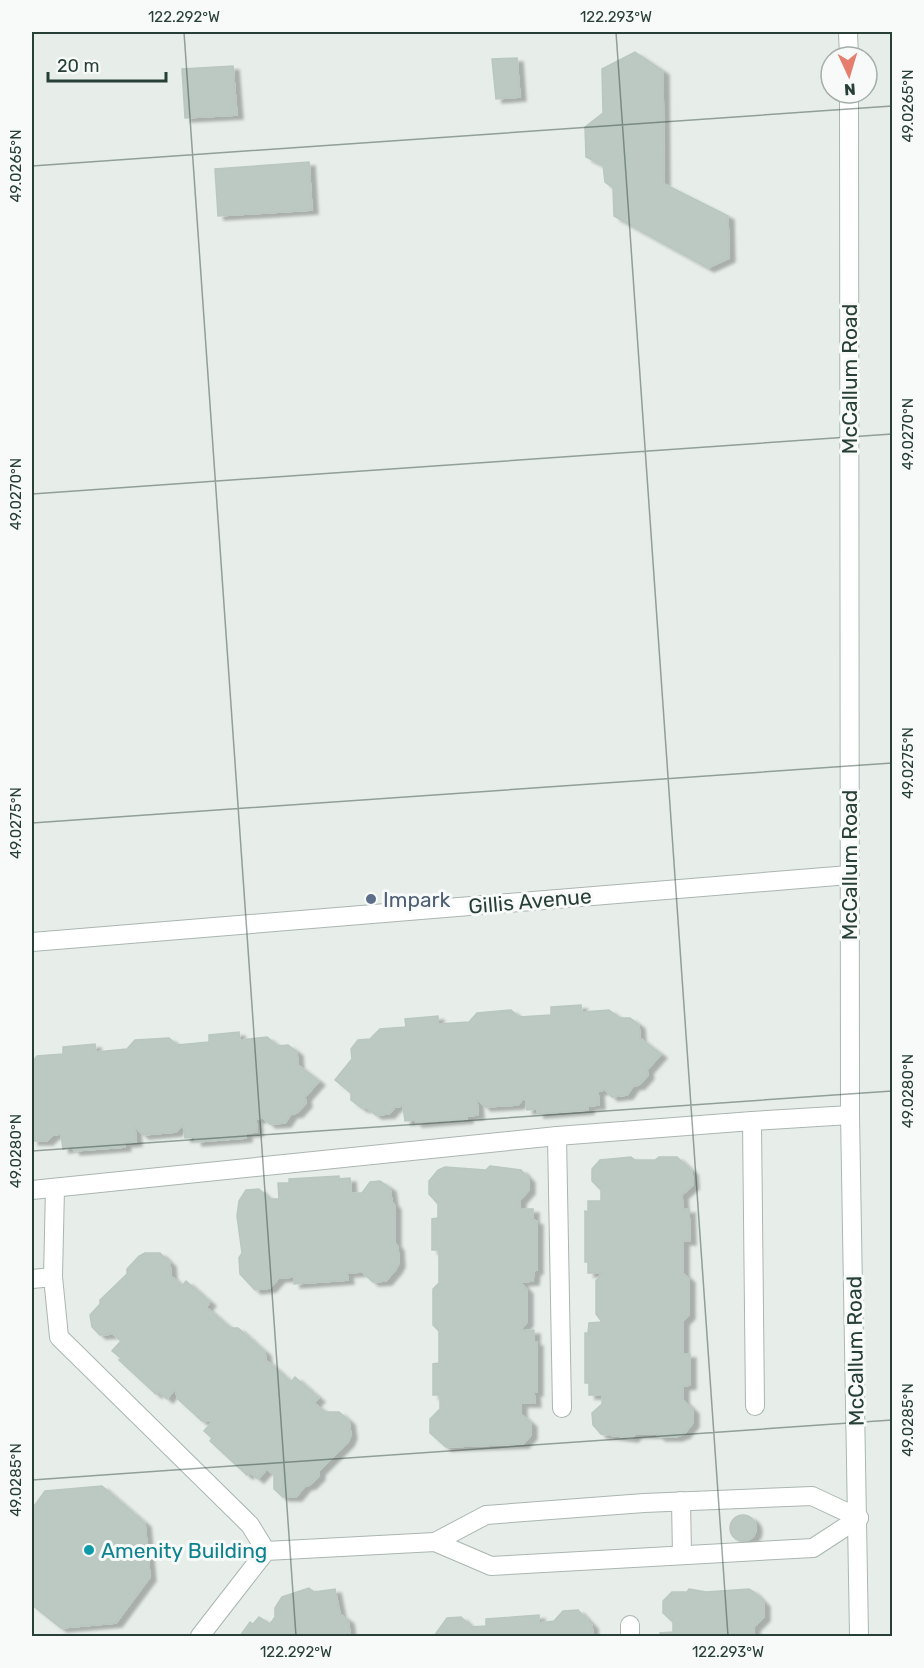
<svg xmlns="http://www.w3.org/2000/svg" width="924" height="1668" font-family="Rubik,sans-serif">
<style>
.building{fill:#bcc9c3;stroke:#b9c7c0;stroke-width:1.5;filter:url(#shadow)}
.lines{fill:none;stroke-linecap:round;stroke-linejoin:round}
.lane-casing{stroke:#aab6b0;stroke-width:20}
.street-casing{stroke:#aab6b0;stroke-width:20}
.secondary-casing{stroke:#a6b9b0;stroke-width:20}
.lane{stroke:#fff;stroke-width:18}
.street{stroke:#fff;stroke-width:18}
.secondary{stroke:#fff;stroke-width:18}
.ticks{fill:none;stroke:#273f36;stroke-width:1.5;stroke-opacity:0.45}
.service-dot{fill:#5c6f8a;stroke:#f7faf8;stroke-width:2}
.culture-dot{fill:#0f9aa8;stroke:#f7faf8;stroke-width:2}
.labels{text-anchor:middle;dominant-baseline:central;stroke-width:6;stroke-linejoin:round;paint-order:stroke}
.street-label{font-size:21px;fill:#273f36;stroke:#f7faf8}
.service-label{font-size:21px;fill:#4e5e75;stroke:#f7faf8;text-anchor:start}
.culture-label{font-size:21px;fill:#0d838f;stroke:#f7faf8;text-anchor:start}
.neatline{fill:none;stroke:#273f36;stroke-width:2}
.ticks-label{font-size:15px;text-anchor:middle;fill:#273f36}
</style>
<defs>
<filter id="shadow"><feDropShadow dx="6" dy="4" stdDeviation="1.5" flood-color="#0004"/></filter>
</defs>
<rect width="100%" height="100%" fill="#e7eeea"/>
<g class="building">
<path d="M 635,52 L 663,71 L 664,184 L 728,216 L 729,258 L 708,268 L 614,216 L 613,188 L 605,182 L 603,165 L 586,157 L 585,127 L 603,113 L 602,69 Z"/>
<path d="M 517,58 L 520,97 L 496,99 L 492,59 Z"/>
<path d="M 233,66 L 237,115 L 185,118 L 182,69 Z"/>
<path d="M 309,162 L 312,210 L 218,216 L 215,169 Z"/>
<path d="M 581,1005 L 582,1012 L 609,1010 L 620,1018 L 630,1018 L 639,1025 L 640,1038 L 661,1054 L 647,1070 L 648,1075 L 639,1085 L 633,1086 L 627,1095 L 612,1097 L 605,1090 L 598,1091 L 599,1105 L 588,1106 L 588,1110 L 538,1114 L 537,1109 L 527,1110 L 525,1096 L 518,1105 L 485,1107 L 477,1099 L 478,1115 L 467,1116 L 467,1119 L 416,1123 L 415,1120 L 405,1121 L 403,1106 L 395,1107 L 389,1114 L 376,1115 L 367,1108 L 362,1108 L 351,1100 L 351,1093 L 335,1080 L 352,1059 L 351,1049 L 358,1040 L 370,1039 L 380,1029 L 406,1027 L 405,1019 L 438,1016 L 438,1024 L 469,1022 L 477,1013 L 511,1010 L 519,1017 L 551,1015 L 551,1007 Z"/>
<path d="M 239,1032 L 240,1040 L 267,1037 L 278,1046 L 288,1045 L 297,1052 L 298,1065 L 319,1081 L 305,1097 L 306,1103 L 297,1113 L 291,1114 L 285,1123 L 270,1124 L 263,1118 L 256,1119 L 257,1132 L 246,1133 L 246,1138 L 196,1142 L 195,1137 L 185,1138 L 183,1124 L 176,1132 L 143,1135 L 135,1127 L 136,1142 L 124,1143 L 125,1147 L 74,1151 L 73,1147 L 63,1149 L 61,1134 L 53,1135 L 47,1141 L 32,1141 L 32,1063 L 37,1056 L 63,1054 L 63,1047 L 95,1044 L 96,1052 L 127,1049 L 135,1040 L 169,1038 L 177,1045 L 209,1042 L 209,1035 Z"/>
<path d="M 631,1157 L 635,1160 L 655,1160 L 659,1157 L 677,1157 L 692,1171 L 693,1185 L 682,1195 L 683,1210 L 689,1209 L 690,1241 L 683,1241 L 683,1273 L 689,1279 L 689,1315 L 683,1321 L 683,1354 L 690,1354 L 690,1385 L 683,1386 L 683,1400 L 693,1410 L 693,1423 L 684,1434 L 676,1437 L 660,1437 L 656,1434 L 636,1434 L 632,1438 L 601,1434 L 593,1425 L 592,1413 L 602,1404 L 602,1395 L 589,1395 L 589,1383 L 585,1383 L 585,1333 L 588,1333 L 589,1323 L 602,1322 L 596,1314 L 596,1281 L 602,1273 L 588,1273 L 588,1262 L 585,1262 L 585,1211 L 588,1212 L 588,1201 L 601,1201 L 601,1190 L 592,1181 L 592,1169 L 600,1160 Z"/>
<path d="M 490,1166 L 521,1170 L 529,1179 L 529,1190 L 520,1200 L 520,1209 L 533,1209 L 533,1220 L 537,1221 L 537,1270 L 534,1271 L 533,1281 L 520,1282 L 527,1290 L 527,1322 L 520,1331 L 534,1330 L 534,1342 L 537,1342 L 537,1392 L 534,1392 L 535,1403 L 521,1403 L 521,1414 L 531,1423 L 531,1435 L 523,1444 L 446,1447 L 430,1433 L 430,1419 L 440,1409 L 440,1395 L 433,1395 L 433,1364 L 439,1363 L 439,1331 L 433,1325 L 433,1289 L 439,1283 L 439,1250 L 432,1250 L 432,1219 L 438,1218 L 438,1204 L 429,1194 L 429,1181 L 438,1170 L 445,1167 L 486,1170 Z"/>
<path d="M 339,1176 L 339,1179 L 350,1178 L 351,1193 L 362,1193 L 370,1182 L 380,1181 L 390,1188 L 392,1202 L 395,1206 L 395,1243 L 398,1247 L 399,1263 L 396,1269 L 386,1281 L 373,1282 L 362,1272 L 347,1273 L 348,1280 L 294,1284 L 294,1277 L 279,1278 L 270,1288 L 255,1290 L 240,1274 L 239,1258 L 242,1253 L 237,1216 L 239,1201 L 246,1190 L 259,1189 L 269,1199 L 279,1199 L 278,1183 L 289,1183 L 289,1179 Z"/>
<path d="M 145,1253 L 160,1253 L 170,1263 L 171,1276 L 182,1286 L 186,1281 L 210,1302 L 206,1307 L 230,1328 L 238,1328 L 265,1352 L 266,1360 L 291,1382 L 295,1377 L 319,1398 L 314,1403 L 325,1412 L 339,1412 L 349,1421 L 351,1435 L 348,1442 L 319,1471 L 319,1476 L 310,1485 L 305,1486 L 296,1497 L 283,1497 L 274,1489 L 274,1475 L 267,1469 L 258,1479 L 249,1472 L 247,1475 L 210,1441 L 212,1438 L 204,1431 L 213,1421 L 202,1421 L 178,1399 L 175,1389 L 167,1399 L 158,1391 L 156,1394 L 119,1360 L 121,1358 L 112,1351 L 121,1341 L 113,1334 L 100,1335 L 92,1327 L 90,1315 L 100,1304 L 100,1300 L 127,1274 L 127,1269 L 139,1256 Z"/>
<path d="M 102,1486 L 145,1523 L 150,1577 L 116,1623 L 61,1628 L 32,1605 L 32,1509 L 45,1491 Z"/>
<circle cx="743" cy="1528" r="13"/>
<path d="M 309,1588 L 314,1592 L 335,1589 L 340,1614 L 348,1620 L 350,1633 L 347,1636 L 240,1636 L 250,1622 L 253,1624 L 259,1617 L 270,1624 L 275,1617 L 275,1608 L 282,1597 Z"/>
<path d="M 689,1589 L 706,1592 L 749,1589 L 754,1592 L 764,1603 L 764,1617 L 754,1627 L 754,1636 L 660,1636 L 660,1633 L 673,1632 L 673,1622 L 663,1613 L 663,1601 L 672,1592 L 687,1592 Z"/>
<path d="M 578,1610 L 592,1625 L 593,1636 L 434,1636 L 447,1618 L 461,1617 L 471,1627 L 486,1626 L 486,1619 L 539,1615 L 539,1623 L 554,1621 L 563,1611 Z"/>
</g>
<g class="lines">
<defs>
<g id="lane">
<path d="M 752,1121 L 850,1115"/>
<path d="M 557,1136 L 562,1408"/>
<path d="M 55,1188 L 53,1277 L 59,1337 L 250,1525 L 266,1551"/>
<path d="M 32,1190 L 557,1136 L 752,1121 L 755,1406"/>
<path d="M 32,1279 L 53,1277"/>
<path d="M 681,1501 L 682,1554"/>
<path d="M 435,1542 L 486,1515 L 644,1503 L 812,1496 L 859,1518"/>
<path d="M 630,1625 L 630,1636"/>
<path d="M 200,1636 L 266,1551 L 435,1542 L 491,1566 L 813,1548 L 859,1518"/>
</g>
<path id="street" d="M 32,942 L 849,875"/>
<g id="secondary">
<path d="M 848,32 L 849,57"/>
<path d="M 849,93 L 850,1115 L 859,1636"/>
</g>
</defs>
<use href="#lane" class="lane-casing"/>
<use href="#street" class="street-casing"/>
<use href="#secondary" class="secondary-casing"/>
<use href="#lane" class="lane"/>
<use href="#street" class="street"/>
<use href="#secondary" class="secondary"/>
</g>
<path class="ticks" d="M 184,32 L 296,1636M 616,32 L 728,1636M 32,166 L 892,106M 32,494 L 892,434M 32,823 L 892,763M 32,1151 L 892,1091M 32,1480 L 892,1420"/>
<circle class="service-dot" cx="371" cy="899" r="6"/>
<circle class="culture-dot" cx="89" cy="1550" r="6"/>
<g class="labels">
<g class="street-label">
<text transform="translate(849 379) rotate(-90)">McCallum Road</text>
<text transform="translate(849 865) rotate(-90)">McCallum Road</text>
<text transform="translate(530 901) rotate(-5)">Gillis Avenue</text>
<text transform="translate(855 1351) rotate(-91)">McCallum Road</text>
</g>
<g class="service-label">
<text x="383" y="899">Impark</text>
</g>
<g class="culture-label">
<text x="101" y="1550">Amenity Building</text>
</g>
</g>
<rect width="924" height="1668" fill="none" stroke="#f7faf8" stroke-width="66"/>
<g transform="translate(849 75) rotate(176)"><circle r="28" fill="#f7faf8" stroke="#a4afaa" stroke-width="1.5"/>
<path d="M0-4.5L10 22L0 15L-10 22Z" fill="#e57e6d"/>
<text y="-9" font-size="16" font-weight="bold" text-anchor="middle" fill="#273f36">N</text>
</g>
<path d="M48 72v9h118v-9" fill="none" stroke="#273f36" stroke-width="3"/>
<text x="57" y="72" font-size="18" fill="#273f36" stroke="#f7faf8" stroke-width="4.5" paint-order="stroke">20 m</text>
<rect x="33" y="33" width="858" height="1602" class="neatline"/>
<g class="ticks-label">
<text x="184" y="22">122.292°W</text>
<text x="616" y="22">122.293°W</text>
<text transform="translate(908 106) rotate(-90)" y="5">49.0265°N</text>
<text transform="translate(16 166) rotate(-90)" y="5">49.0265°N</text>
<text transform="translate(908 434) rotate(-90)" y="5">49.0270°N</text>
<text transform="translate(16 494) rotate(-90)" y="5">49.0270°N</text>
<text transform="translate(908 763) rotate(-90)" y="5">49.0275°N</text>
<text transform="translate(16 823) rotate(-90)" y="5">49.0275°N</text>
<text transform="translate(908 1091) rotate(-90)" y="5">49.0280°N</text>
<text transform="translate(16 1151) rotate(-90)" y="5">49.0280°N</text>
<text transform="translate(908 1420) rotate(-90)" y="5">49.0285°N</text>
<text transform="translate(16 1480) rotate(-90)" y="5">49.0285°N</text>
<text x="296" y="1657">122.292°W</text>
<text x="728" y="1657">122.293°W</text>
</g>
</svg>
